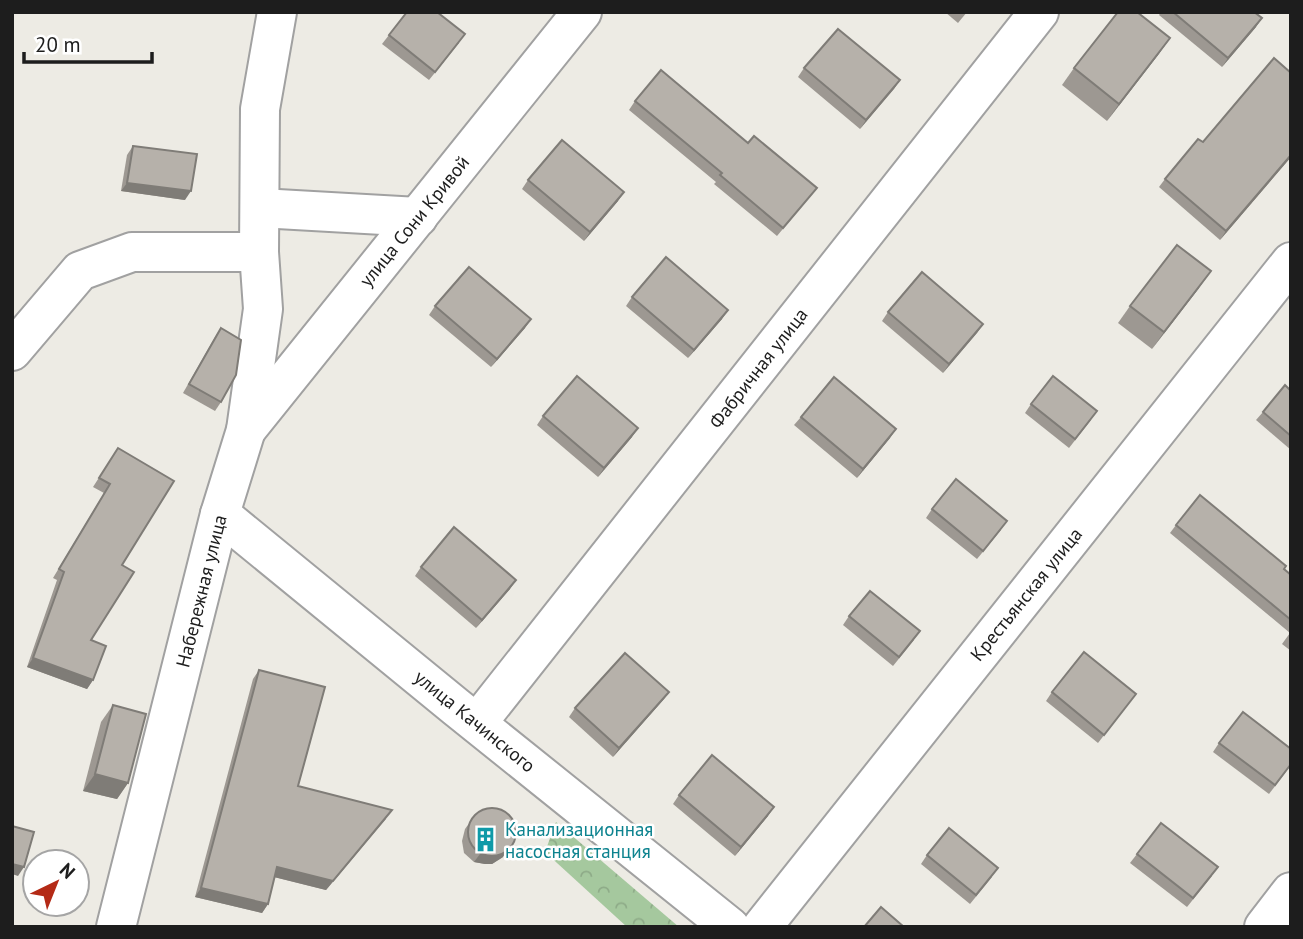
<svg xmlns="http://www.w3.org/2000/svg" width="1303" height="939" font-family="'PT Sans',sans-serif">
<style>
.forest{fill:url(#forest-crowns)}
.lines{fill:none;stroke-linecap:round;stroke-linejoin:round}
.minor-casing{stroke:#a1a1a1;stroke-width:42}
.minor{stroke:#fff;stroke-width:38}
.wall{fill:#9d9892}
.shaded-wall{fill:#7f7c77}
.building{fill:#b6b1aa;stroke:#7f7c77;stroke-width:2}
.labels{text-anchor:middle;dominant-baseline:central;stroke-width:5;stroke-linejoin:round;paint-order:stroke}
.street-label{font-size:19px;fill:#1d1d1d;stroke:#fff}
.culture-label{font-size:19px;fill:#0d838f;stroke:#fff;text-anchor:start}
</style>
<defs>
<pattern id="forest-crowns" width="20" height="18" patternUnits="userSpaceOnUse" patternTransform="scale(1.75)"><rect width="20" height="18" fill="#a5c89e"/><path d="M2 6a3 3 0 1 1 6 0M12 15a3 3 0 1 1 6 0" fill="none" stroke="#8eab88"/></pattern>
</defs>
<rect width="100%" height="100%" fill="#edebe4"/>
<path class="forest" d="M 556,822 L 679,927 L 627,927 L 545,852 Z"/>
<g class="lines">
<defs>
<g id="minor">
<path d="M 260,208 L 418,217"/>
<path d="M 12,351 L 80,271 L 132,252 L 259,252"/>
<path d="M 246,430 L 582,12"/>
<path d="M 220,514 L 456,707 L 730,927"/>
<path d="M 477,723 L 1039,12"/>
<path d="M 116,927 L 220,514 L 246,430 L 263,309 L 259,252 L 260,109 L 277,12"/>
<path d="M 762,927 L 1291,262"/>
<path d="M 1264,927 L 1291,892"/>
</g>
</defs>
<use href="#minor" class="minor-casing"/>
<use href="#minor" class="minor"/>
</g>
<g class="wall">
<path d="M 945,12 L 967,12 L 958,23 Z"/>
<path d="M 1161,12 L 1254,12 L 1256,27 L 1222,67 L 1159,15 Z"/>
<path d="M 389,35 L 459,43 L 429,80 L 382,44 Z"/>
<path d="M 1170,38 L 1158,55 L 1107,121 L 1062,85 L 1074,68 Z"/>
<path d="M 804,68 L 900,80 L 860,129 L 798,77 Z"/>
<path d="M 635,101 L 748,143 L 817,188 L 777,236 L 714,184 L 716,182 L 629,110 Z"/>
<path d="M 1203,142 L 1291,157 L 1220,240 L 1159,187 L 1165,179 Z"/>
<path d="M 133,146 L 185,200 L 121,191 L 127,155 Z"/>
<path d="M 528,180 L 618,201 L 584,241 L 522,189 Z"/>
<path d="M 1199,288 L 1152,349 L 1118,323 L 1130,306 Z"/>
<path d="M 632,297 L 722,319 L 688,358 L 626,306 Z"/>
<path d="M 435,306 L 525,328 L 491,367 L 429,315 Z"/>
<path d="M 888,312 L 983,324 L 943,373 L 882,321 Z"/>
<path d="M 221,328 L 221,402 L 215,411 L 183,393 L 215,337 Z"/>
<path d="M 1291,391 L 1291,450 L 1256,420 L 1263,412 Z"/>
<path d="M 1031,404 L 1091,420 L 1069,448 L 1025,413 Z"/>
<path d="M 543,416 L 632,437 L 598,477 L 537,425 Z"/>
<path d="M 801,417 L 890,438 L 857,478 L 794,425 Z"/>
<path d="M 118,448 L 122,565 L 91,640 L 93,680 L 87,689 L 27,667 L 57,580 L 53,578 L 104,493 L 93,487 Z"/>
<path d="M 932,509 L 1001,530 L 977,559 L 926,518 Z"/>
<path d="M 1176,525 L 1284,569 L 1291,575 L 1291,651 L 1282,644 L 1290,633 L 1170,533 Z"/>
<path d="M 421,567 L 510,589 L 476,628 L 415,576 Z"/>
<path d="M 849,616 L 914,640 L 893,666 L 843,625 Z"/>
<path d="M 259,670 L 298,786 L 386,819 L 326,890 L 274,877 L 268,904 L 262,913 L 195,897 L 253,679 Z"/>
<path d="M 669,692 L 663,700 L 613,757 L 569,717 L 575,708 Z"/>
<path d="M 1052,692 L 1136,694 L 1098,743 L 1046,701 Z"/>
<path d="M 113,705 L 128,783 L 117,799 L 83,791 L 101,722 Z"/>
<path d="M 1219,743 L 1291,765 L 1269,794 L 1213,752 Z"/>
<path d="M 679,795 L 768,816 L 735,856 L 673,804 Z"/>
<path d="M 476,814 L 503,857 L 492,864 L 485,864 L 474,862 L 464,853 L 462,841 L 465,829 Z"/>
<path d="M 1137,854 L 1212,876 L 1187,907 L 1130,863 Z"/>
<path d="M 927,855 L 992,877 L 970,904 L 921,864 Z"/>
</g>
<g class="shaded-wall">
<path d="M 1262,18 L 1256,27 L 1222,67 L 1228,58 Z"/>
<path d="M 1170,38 L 1158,55 L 1107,121 L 1119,104 Z"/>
<path d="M 900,80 L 894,89 L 860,129 L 866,120 Z"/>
<path d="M 1291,155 L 1291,157 L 1220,240 L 1226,231 Z"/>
<path d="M 127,183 L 191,191 L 185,200 L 121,191 Z"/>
<path d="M 624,192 L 618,201 L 584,241 L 590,232 Z"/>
<path d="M 1211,271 L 1199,288 L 1152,349 L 1164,332 Z"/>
<path d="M 728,310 L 722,319 L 688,358 L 694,350 Z"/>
<path d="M 531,319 L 525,328 L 491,367 L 497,359 Z"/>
<path d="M 983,324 L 977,333 L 943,373 L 949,364 Z"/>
<path d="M 638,428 L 632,437 L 598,477 L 604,468 Z"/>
<path d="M 896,429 L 890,438 L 857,478 L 863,469 Z"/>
<path d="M 516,580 L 510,589 L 476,628 L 482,620 Z"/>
<path d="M 33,658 L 93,680 L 87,689 L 27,667 Z"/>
<path d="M 669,692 L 663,700 L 613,757 L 619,748 Z"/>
<path d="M 95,774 L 128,783 L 117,799 L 83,791 Z"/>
<path d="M 774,807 L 768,816 L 735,856 L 741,847 Z"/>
<path d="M 392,810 L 326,890 L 270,876 L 277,867 Z"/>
<path d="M 509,848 L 503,857 L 492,864 L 485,864 L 474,862 L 480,854 Z"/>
<path d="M 12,864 L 24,867 L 18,876 L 12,874 Z"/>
<path d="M 201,888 L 268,904 L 262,913 L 195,897 Z"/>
</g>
<g class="building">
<path d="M 407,12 L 437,12 L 465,34 L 435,72 L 389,35 Z"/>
<path d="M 1118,12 L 1137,12 L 1170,38 L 1119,104 L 1074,68 Z"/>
<path d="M 1173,12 L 1254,12 L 1262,18 L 1228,58 Z"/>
<path d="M 838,29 L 900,80 L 866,120 L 804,68 Z"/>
<path d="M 1274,58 L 1291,73 L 1291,155 L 1226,231 L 1165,179 L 1198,139 L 1203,142 Z"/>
<path d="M 661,70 L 748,143 L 754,136 L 817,188 L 783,228 L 720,175 L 722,173 L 635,101 Z"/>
<path d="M 562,140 L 624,192 L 590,232 L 528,180 Z"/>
<path d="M 133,146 L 197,154 L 191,191 L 127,183 Z"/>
<path d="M 1177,245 L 1211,271 L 1164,332 L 1130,306 Z"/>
<path d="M 666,257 L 728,310 L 694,350 L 632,297 Z"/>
<path d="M 469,267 L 531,319 L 497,359 L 435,306 Z"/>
<path d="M 922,272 L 983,324 L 949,364 L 888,312 Z"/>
<path d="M 221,328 L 241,340 L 236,375 L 221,402 L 189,384 Z"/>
<path d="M 577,376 L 638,428 L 604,468 L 543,416 Z"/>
<path d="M 1053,376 L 1097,411 L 1075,439 L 1031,404 Z"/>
<path d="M 834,377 L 896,429 L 863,469 L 801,417 Z"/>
<path d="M 1285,385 L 1291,391 L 1291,436 L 1263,412 Z"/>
<path d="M 118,448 L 174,481 L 122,565 L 134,572 L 91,640 L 106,646 L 93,680 L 33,658 L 64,572 L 59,569 L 110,484 L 99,478 Z"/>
<path d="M 956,479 L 1007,521 L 983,551 L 932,509 Z"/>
<path d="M 1200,495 L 1286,566 L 1284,569 L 1291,575 L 1291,620 L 1176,525 Z"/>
<path d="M 454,527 L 516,580 L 482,620 L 421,567 Z"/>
<path d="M 870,591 L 920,631 L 899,657 L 849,616 Z"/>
<path d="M 1084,652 L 1136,694 L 1104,735 L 1052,692 Z"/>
<path d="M 625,653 L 669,692 L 619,748 L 575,708 Z"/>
<path d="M 259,670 L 325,687 L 298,786 L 392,810 L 333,881 L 277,867 L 268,904 L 201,888 Z"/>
<path d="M 113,705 L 146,714 L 128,783 L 95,774 Z"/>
<path d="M 1243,712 L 1291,749 L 1291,764 L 1275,785 L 1219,743 Z"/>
<path d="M 712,755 L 774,807 L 741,847 L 679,795 Z"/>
<circle cx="492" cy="832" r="24"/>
<path d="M 1161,823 L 1218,867 L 1193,898 L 1137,854 Z"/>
<path d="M 12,826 L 34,832 L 24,867 L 12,864 Z"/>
<path d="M 949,828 L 998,868 L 976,895 L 927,855 Z"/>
<path d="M 881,907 L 904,927 L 864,927 Z"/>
</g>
<defs>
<symbol id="building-bare" viewBox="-9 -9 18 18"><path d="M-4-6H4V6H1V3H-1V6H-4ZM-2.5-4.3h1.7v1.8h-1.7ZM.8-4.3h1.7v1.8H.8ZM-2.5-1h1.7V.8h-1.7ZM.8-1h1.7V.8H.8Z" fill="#0f9aa8" stroke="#fff" stroke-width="2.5" paint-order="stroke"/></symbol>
</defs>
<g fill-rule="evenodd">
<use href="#building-bare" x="468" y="822" width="35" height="35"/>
</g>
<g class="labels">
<g class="street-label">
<text transform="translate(414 221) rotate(-51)">улица Сони Кривой</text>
<text transform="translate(758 368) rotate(-52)">Фабричная улица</text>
<text transform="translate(201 591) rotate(-76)">Набережная улица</text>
<text transform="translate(1026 594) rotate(-51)">Крестьянская улица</text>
<text transform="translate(475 721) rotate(39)">улица Качинского</text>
</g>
<g class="culture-label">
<text x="505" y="829">Канализационная<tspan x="505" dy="22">насосная станция</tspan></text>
</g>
</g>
<rect width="1303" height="939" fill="none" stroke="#1d1d1d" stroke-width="28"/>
<g transform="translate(56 883) rotate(43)"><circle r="33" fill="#ffffff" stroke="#a5a5a5" stroke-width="2"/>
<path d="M0-5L12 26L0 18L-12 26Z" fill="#b42a16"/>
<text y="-10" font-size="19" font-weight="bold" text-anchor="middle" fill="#1d1d1d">N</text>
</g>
<path d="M24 52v10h128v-10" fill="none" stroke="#1d1d1d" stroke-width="3.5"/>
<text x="35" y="52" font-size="21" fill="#1d1d1d" stroke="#ffffff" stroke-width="5" paint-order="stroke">20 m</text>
</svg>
